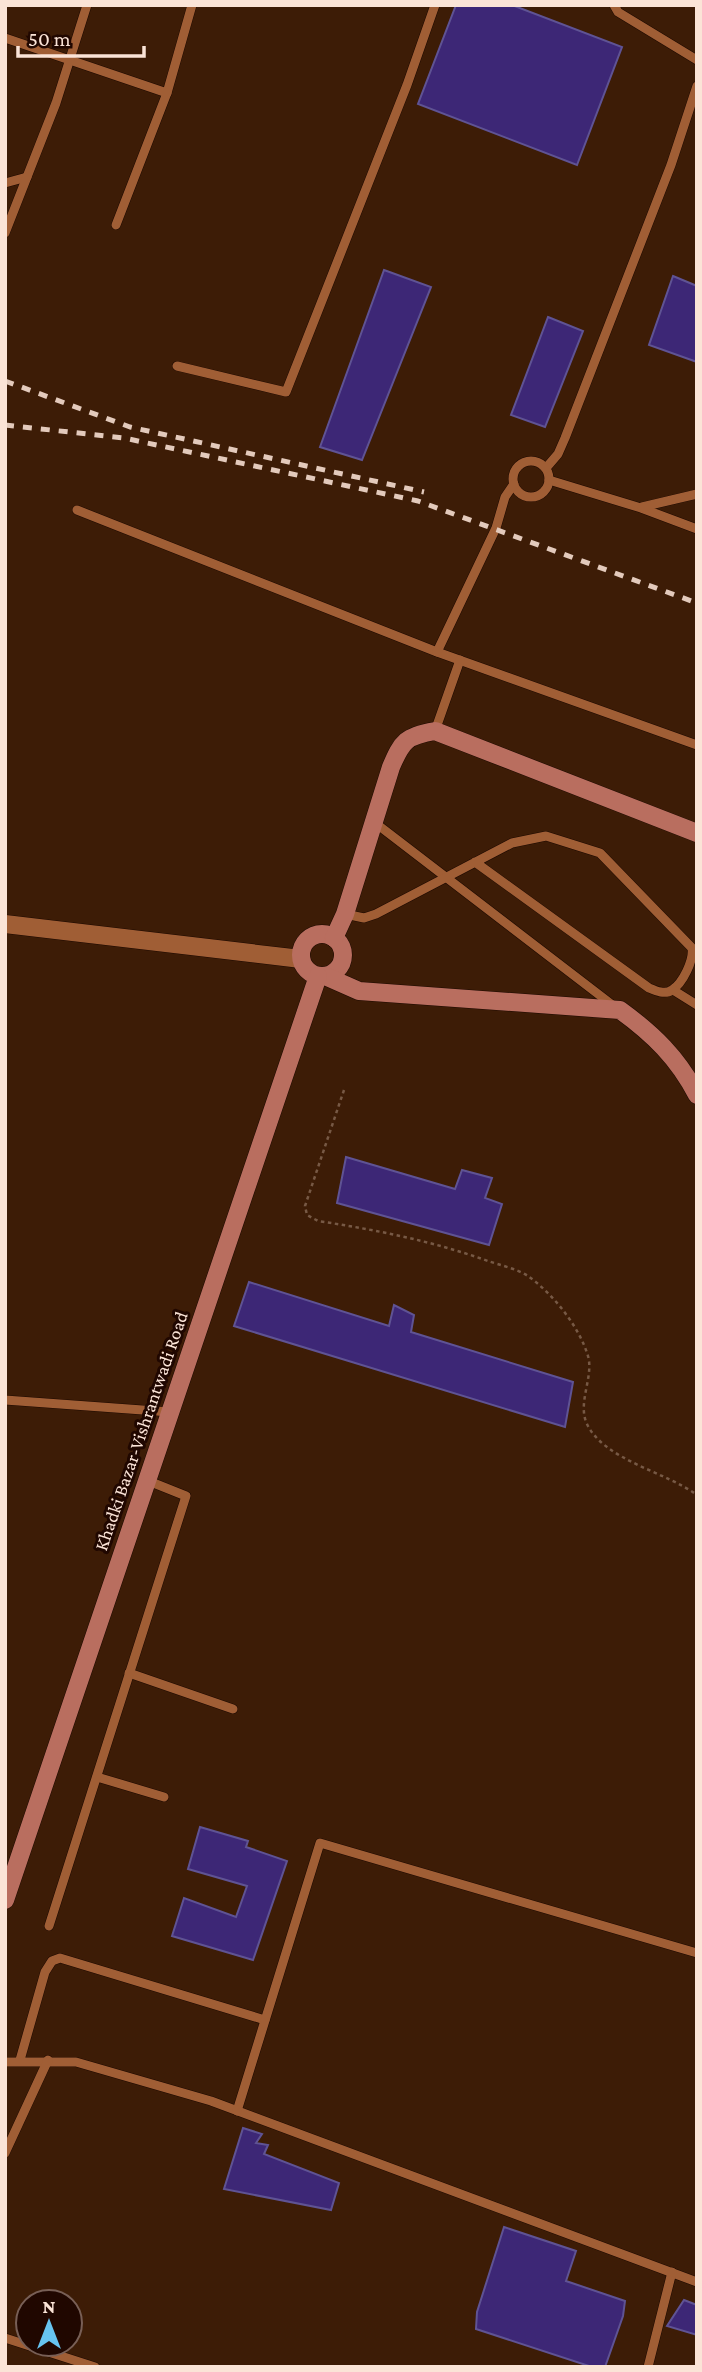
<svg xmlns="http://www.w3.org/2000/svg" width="702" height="2372" font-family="'Crimson Pro',serif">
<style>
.building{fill:#3d2776;stroke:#5f5394;stroke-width:2}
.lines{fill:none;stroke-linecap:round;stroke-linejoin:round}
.lane-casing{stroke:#1d0901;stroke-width:10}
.street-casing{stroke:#1d0901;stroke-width:19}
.secondary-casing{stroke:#1d0901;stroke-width:19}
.path{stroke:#775945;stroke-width:2.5;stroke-dasharray:3.5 3.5;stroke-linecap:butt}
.lane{stroke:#a05e35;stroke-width:9}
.street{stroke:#a05e35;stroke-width:18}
.secondary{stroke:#b96e5f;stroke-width:18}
.rail{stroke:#e3cabc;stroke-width:5;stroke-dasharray:9 9;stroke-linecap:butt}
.labels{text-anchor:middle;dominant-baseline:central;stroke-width:6;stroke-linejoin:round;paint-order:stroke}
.street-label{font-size:19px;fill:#fbe4d7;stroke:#200700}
</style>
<rect width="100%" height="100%" fill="#3d1c06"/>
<g class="building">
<path d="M 456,5 L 512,5 L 622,47 L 577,165 L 418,104 Z"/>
<path d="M 384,270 L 431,287 L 362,460 L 320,447 Z"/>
<path d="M 673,276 L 697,286 L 697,362 L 649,345 Z"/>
<path d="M 548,317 L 583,331 L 545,427 L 511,415 Z"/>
<path d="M 346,1157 L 455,1189 L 462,1170 L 492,1178 L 485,1198 L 502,1204 L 489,1245 L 337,1203 Z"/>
<path d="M 249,1282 L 389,1326 L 394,1305 L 414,1315 L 411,1332 L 573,1382 L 565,1427 L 234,1326 Z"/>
<path d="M 200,1827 L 248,1841 L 246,1847 L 287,1861 L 253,1960 L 172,1936 L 184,1898 L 236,1917 L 247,1886 L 188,1869 Z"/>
<path d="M 243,2128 L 262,2134 L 256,2143 L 268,2145 L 264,2154 L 339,2183 L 331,2210 L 224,2189 Z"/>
<path d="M 504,2227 L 576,2251 L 566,2281 L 625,2301 L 623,2316 L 605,2367 L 592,2367 L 476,2329 L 477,2312 Z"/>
<path d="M 684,2300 L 697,2305 L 697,2335 L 667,2326 Z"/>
</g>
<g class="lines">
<defs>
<g id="lane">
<path d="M 614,5 L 618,12 L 697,60"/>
<path d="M 5,38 L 167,93 L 192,5"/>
<path d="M 5,183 L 27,177"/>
<path d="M 116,225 L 167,93"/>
<path d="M 5,233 L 56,103 L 87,5"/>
<path d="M 177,366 L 286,392 L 407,85 L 435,5"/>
<circle cx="531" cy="479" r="18"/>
<path d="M 546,468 L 558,454 L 565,438 L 671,165 L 697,86"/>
<path d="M 549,480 L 641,508 L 697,529"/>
<path d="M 642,507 L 697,494"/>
<path d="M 77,510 L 437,652 L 697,745"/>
<path d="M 437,652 L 496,528 L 505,497 L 514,484"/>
<path d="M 435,731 L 460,660"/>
<path d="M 374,822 L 615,1007"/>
<path d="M 345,914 L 364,918 L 376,914 L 512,843 L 546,836 L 600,853 L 692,948 C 694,960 683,983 672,990 C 665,995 656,991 649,988 L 475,862"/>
<path d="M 673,990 L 697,1005"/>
<path d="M 5,1400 L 170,1412"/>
<path d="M 129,1673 L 233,1709"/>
<path d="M 97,1777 L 164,1797"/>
<path d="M 49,1926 L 186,1496 L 146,1480"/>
<path d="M 20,2060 L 45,1972 L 52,1961 L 60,1958 L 265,2020"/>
<path d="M 5,2062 L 76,2062 L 211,2101 L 697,2282"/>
<path d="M 237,2111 L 320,1843 L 697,1953"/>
<path d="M 5,2153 L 48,2060"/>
<path d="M 5,2338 L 95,2367"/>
<path d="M 648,2367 L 672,2272"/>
</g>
<path id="street" d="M 5,924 L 301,959"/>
<g id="secondary">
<circle cx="322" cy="955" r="21"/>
<path d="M 334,938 L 345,914 L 391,767 C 402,741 406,736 435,731 L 697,833"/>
<path d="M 325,976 L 359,991 L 620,1010 C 653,1034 678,1058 697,1095"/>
<path d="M 5,1900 L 318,976"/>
</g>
</defs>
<use href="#lane" class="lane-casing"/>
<use href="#street" class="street-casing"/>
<use href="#secondary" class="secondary-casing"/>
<path class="path" d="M 344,1090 L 305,1206 L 307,1215 L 318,1221 C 377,1230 432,1241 488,1261 C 500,1265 517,1269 528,1276 C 553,1294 579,1326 588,1356 C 594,1377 577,1403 587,1424 C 604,1460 666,1472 697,1495"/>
<use href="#lane" class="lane"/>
<use href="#street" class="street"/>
<use href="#secondary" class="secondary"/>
<g class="rail">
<path d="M 5,381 L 130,427 L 424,492"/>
<path d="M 5,425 L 124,438 L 418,501 L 697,603"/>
</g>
</g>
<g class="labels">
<g class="street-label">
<text transform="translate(141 1431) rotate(-71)">Khadki Bazar-Vishrantwadi Road</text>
</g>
</g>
<rect width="702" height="2372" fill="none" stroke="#fbe4d7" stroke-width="14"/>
<g transform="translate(49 2323)"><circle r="33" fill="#200700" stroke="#785f56" stroke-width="2"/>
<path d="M0-5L12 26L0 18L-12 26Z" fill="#67c4f0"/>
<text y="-10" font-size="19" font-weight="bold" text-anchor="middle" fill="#fbe4d7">N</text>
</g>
<path d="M18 46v10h126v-10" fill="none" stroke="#fbe4d7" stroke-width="3.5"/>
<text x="28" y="46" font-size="21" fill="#fbe4d7" stroke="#200700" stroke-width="5" paint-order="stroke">50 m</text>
</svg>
